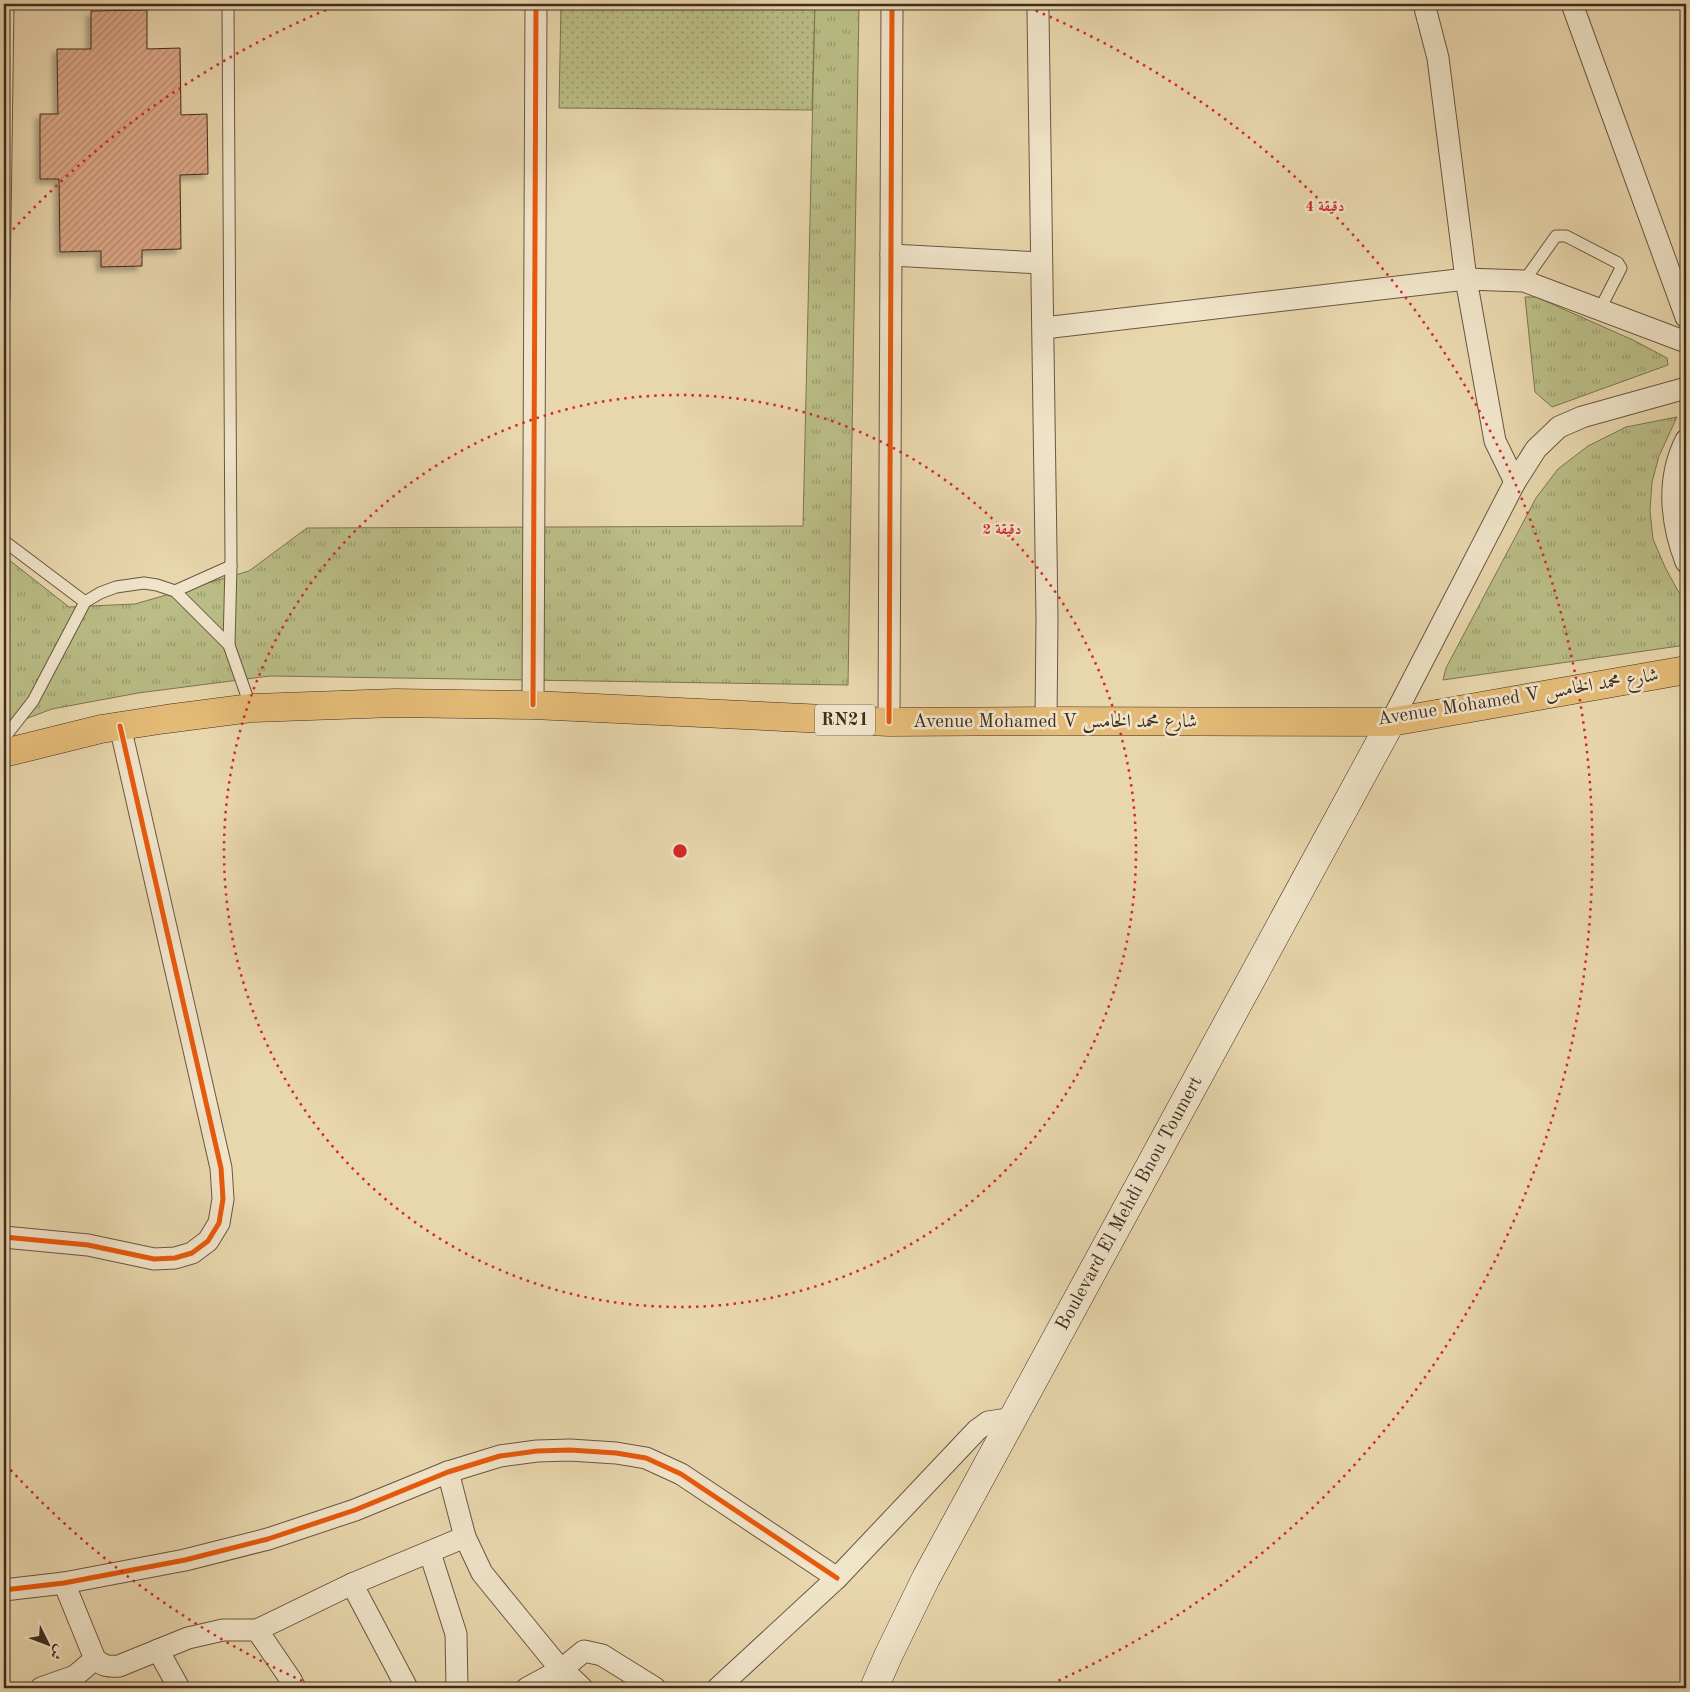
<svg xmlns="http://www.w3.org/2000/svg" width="1690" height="1692" font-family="'Old Standard TT',Amiri,serif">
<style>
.grass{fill:url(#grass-dots);stroke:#7d7453}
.park{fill:url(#park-tufts);stroke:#7d7453}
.building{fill:url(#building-hatch);stroke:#402c20;filter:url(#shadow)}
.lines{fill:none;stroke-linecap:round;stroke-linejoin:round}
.lane-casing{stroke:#6a5643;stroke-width:13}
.street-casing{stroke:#6a5643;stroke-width:23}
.secondary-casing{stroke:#402c20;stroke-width:29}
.primary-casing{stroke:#402c20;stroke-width:29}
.lane{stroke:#f0e4c9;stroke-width:11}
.street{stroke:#f0e4c9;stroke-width:21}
.secondary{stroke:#f0e4c9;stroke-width:28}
.primary{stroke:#e4bb76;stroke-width:28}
.cycleway-casing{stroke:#f0e4c9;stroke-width:8}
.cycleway{stroke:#e8590c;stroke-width:5}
.ring{fill:none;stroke:#d62828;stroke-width:2.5;stroke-dasharray:2.5 5}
.labels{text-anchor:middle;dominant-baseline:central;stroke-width:5;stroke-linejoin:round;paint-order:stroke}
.shield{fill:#f0e4c9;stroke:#756353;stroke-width:1}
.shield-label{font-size:18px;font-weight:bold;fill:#402c20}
.street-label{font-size:19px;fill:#402c20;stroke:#f0e4c9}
.centre{fill:#d62828;stroke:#f0e4c9;stroke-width:2.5}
.ring-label{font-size:15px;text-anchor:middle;font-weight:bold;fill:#d62828;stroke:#f0e4c9;stroke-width:5;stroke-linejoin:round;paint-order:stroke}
</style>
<defs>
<pattern id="grass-dots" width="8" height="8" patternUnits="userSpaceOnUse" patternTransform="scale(1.25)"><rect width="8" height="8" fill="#babd86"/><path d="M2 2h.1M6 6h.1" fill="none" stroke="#999a6d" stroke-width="1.8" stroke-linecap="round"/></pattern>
<pattern id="park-tufts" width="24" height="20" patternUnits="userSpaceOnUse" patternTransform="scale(1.25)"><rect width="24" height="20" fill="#babd86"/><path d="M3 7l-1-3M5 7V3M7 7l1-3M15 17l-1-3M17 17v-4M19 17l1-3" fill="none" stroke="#999a6d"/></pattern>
<pattern id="building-hatch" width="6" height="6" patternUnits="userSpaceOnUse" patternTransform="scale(1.25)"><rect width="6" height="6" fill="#dca787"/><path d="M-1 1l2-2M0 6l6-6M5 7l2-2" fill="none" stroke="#b4886e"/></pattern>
<filter id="shadow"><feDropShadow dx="-4.5" dy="4.5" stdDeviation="2.5" flood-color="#0004"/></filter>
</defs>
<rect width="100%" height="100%" fill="#e8d6ac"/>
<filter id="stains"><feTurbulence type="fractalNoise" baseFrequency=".004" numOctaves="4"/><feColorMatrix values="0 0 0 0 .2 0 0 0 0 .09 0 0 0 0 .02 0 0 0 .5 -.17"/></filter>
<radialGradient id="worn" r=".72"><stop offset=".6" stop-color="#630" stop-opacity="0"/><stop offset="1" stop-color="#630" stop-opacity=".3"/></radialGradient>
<path class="grass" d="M 561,4 L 815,4 L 812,110 L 559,108 Z"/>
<g class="park">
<path d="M 815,4 L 859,4 L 848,685 L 270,676 L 138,693 L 52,709 L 4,727 L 4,556 L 69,607 L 135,604 L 249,571 L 307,528 L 803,526 Z"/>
<path d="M 1525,297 L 1536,297 L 1633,340 L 1667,358 L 1668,365 L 1552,407 L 1535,392 Z"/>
<path d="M 1677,417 L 1659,456 L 1652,482 L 1650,511 L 1653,539 L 1665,567 L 1678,591 L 1686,600 L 1686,645 L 1443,680 L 1446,668 L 1536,498 L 1558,469 L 1588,446 L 1626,427 Z"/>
</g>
<path class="building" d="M 147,10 L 147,49 L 180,48 L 181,115 L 207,114 L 208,174 L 180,175 L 181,249 L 142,250 L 142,266 L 101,267 L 101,251 L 60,252 L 59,179 L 40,179 L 40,114 L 58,114 L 57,49 L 91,49 L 91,11 Z"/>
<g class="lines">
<defs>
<g id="lane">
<path d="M 228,4 L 231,566 L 229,645 L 251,708"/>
<path d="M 1524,281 L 1556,236 L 1566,236 L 1618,263 L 1621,268 L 1600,309"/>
<path d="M 4,298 L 8,4"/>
<path d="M 4,541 L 85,602"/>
<path d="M 175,591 L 231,566"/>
<path d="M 4,738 L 33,701 L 85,602 L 100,593 L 116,587 L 144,583 L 157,585 L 175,591 L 229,645"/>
</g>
<g id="street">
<path d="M 1424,4 L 1438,58 L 1466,279 L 1495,441 L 1515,482"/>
<path d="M 1572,4 L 1686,317"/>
<path d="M 1038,12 L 1047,618 L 1046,721"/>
<path d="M 891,255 L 1041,263"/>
<path d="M 1044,328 L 1466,279 L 1524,281 L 1686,342"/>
<path d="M 1686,440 C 1666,479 1671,523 1686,562"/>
<path d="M 533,705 L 536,4"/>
<path d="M 889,722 L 892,4"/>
<path d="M 1391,722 L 1515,482 L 1536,449 L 1559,427 L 1582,417 L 1686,388"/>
<path d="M 4,1237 L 88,1245 L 154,1259 L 175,1258 L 192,1253 L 208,1241 L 219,1223 L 223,1199 L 221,1168 L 120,726"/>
<path d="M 448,1472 L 465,1537 L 482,1573 L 553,1660 L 582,1688"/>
<path d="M 430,1553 L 456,1634 L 457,1688"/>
<path d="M 64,1583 L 95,1659 C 103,1666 108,1667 119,1666 L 188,1638 L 223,1630 L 257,1630 L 352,1584 L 465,1537"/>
<path d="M 352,1584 L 407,1688"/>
<path d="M 4,1590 L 64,1583 L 185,1560 L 268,1539 L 355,1510 L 448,1472 L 500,1456 L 537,1451 L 570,1450 L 616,1453 L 646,1458 L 681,1474 L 837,1578"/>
<path d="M 257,1630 L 291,1680 L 295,1688"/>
<path d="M 158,1650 L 179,1688"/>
<path d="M 41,1688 L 75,1676 L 95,1659"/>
<path d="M 527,1688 L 562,1669 L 584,1651 L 602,1655 L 655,1688"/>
<path d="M 718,1688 L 837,1578 L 977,1430 L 988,1422 L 1014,1418"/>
</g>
<g id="secondary">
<path id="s1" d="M 874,1688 L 889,1654 L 926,1578 L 1391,722"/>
</g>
<path id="primary" d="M 4,753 L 101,729 L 166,719 L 251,708 L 395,703 L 533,705 L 889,722 L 1046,721 L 1391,722 L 1686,670"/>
</defs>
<use href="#lane" class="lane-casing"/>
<use href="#street" class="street-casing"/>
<use href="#secondary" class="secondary-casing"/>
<use href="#primary" class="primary-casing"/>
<use href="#lane" class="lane"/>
<use href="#street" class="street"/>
<use href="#secondary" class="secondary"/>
<use href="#primary" class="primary"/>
<defs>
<g id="cycleway">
<path d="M 533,705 L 536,4"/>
<path d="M 889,722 L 892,4"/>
<path d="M 4,1237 L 88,1245 L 154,1259 L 175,1258 L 192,1253 L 208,1241 L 219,1223 L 223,1199 L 221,1168 L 120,726"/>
<path d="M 4,1590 L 64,1583 L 185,1560 L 268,1539 L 355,1510 L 448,1472 L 500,1456 L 537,1451 L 570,1450 L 616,1453 L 646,1458 L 681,1474 L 837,1578"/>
</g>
</defs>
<use href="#cycleway" class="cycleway-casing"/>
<use href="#cycleway" class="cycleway"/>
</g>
<g class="ring">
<circle cx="680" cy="851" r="456"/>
<path d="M316 1687A912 912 0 0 1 8 1467M8 235A912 912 0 0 1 338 5M1022 5A912 912 0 0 1 1044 1687"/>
</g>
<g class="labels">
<rect class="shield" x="815" y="704.5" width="60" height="31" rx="4"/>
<g class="shield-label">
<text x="845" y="720">RN21</text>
</g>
<g class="street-label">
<text transform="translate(1518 698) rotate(-9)">Avenue Mohamed V شارع محمد الخامس</text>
<text x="1055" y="722">Avenue Mohamed V شارع محمد الخامس</text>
<text stroke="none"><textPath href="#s1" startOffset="548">Boulevard El Mehdi Bnou Toumert</textPath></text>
</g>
</g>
<circle cx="680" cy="851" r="8" class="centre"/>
<g class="ring-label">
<text x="1325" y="211">4 دقيقة</text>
<text x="1002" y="534">2 دقيقة</text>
</g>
<rect width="1690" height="1692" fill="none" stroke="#e8d6ac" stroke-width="20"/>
<rect x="5" y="5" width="1680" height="1682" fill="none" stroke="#402c20" stroke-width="2.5"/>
<rect x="10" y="10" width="1670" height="1672" fill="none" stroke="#402c20"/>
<g transform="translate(48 1644) rotate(132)" stroke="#f0e4c9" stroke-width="4" paint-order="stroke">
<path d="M0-4L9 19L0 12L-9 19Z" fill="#402c20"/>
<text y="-8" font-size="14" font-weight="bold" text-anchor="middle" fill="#402c20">ش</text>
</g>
<rect width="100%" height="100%" filter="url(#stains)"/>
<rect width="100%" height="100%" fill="url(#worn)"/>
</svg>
